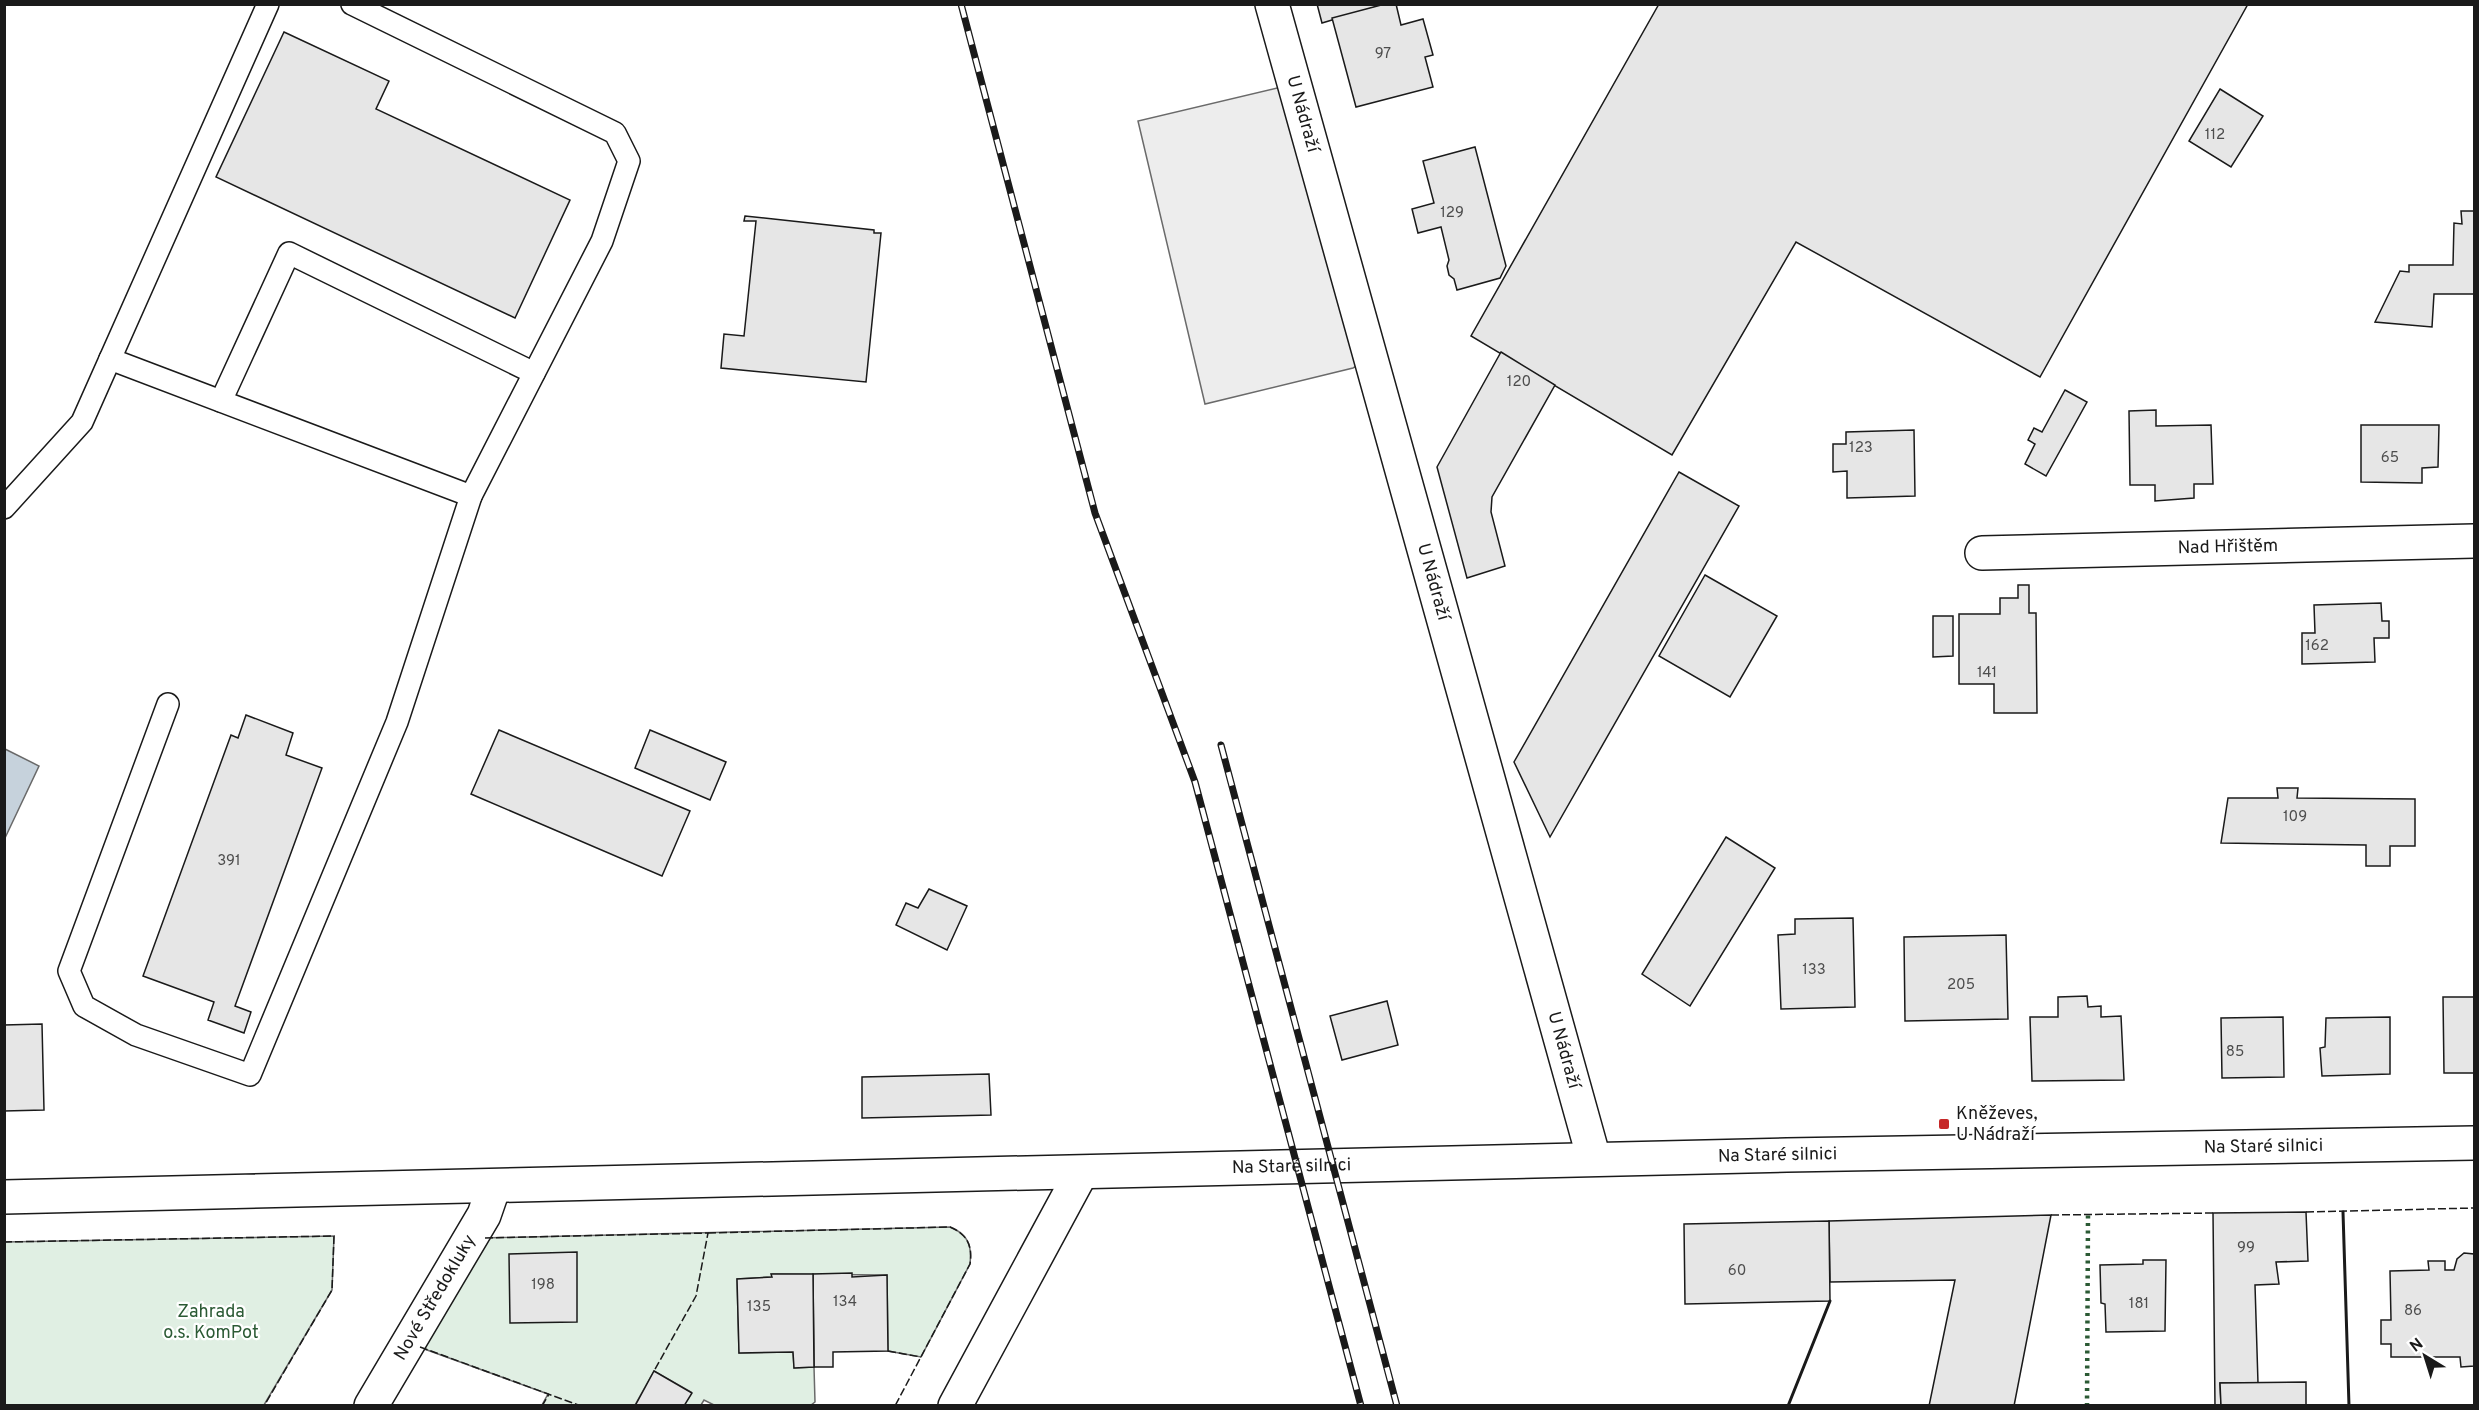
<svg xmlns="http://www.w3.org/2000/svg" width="2479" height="1410" font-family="Overpass,sans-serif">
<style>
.green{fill:#e0efe3;stroke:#6a6a6a;stroke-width:1.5}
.parking{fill:#ededed;stroke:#6a6a6a;stroke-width:1.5}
.water{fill:#c6d2dc;stroke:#6a6a6a;stroke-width:1.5}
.building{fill:#e6e6e6;stroke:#1a1a1a;stroke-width:1.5}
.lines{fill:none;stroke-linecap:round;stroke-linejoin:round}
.service-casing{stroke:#1a1a1a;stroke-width:24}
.minor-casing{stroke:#1a1a1a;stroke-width:36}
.tertiary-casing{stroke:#1a1a1a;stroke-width:36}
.service{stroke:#fff;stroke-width:21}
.minor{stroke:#fff;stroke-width:33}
.tertiary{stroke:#fff;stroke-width:33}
.rail-casing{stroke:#1a1a1a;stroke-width:7}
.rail{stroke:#fff;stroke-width:4.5;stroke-dasharray:14;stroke-linecap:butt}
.hedge{stroke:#2b5a34;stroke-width:4.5;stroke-dasharray:3 4.5;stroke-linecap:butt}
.fence{stroke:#1a1a1a;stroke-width:1.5;stroke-dasharray:8 3;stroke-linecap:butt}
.wall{stroke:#1a1a1a;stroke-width:3}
.poi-dot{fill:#c62828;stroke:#fff;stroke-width:2}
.labels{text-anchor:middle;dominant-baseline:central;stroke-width:4.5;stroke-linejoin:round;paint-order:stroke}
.number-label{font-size:15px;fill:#4d4d4d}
.street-label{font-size:18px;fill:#1a1a1a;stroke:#fff}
.poi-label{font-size:18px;fill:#1a1a1a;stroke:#fff;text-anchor:start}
.park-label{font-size:18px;fill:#2b5a34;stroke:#fff}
</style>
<rect width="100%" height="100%" fill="#fff"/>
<g class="green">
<path d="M 950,1227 C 968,1234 972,1245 970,1264 L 921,1357 L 888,1351 L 887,1275 L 772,1274 L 772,1277 L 737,1279 L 739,1353 L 793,1352 L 794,1368 L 814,1367 L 815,1402 L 811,1405 L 714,1405 L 704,1400 L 701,1405 L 684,1405 L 691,1392 L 654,1371 L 635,1405 L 542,1405 L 548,1394 L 419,1347 L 482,1238 Z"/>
<path d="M 334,1236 L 332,1290 L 264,1405 L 5,1405 L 5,1242 Z"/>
</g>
<path class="parking" d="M 1294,84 L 1371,358 L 1353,368 L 1205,404 L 1138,121 Z"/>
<path class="water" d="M 5,749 L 39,766 L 5,838 Z"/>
<g class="building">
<path d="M 1317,4 L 1382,4 L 1382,5 L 1322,23 Z"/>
<path d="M 1396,4 L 1401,25 L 1423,19 L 1433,55 L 1425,57 L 1433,87 L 1356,107 L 1332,18 L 1385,4 Z"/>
<path d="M 1659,4 L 2248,4 L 2040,377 L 1796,242 L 1672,455 L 1471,336 Z"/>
<path d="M 284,32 L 389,81 L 376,109 L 570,200 L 515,318 L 216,177 Z"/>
<path d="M 2220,89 L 2263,116 L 2231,167 L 2189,141 Z"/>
<path d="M 1475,147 L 1506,266 L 1500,278 L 1457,290 L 1454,279 L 1449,275 L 1447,266 L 1449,260 L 1441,227 L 1418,233 L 1412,209 L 1434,203 L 1423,161 Z"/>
<path d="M 2461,211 L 2474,211 L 2474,294 L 2434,294 L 2432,327 L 2375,322 L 2400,271 L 2409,272 L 2409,265 L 2453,265 L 2454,223 L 2462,224 Z"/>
<path d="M 745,216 L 874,230 L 874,233 L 881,233 L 866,382 L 721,368 L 724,334 L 744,336 L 756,221 L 744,221 Z"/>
<path d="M 1501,352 L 1555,385 L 1492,497 L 1491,512 L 1505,566 L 1467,578 L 1437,467 Z"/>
<path d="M 2065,390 L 2087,402 L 2046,476 L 2025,464 L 2035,444 L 2028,440 L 2034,428 L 2042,432 Z"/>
<path d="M 2156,410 L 2156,426 L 2211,425 L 2213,484 L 2194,484 L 2194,498 L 2155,501 L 2155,485 L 2130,485 L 2129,411 Z"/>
<path d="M 2361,425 L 2439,425 L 2438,467 L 2422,468 L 2422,483 L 2361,482 Z"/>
<path d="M 1914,430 L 1915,496 L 1847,498 L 1847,471 L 1833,472 L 1833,444 L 1846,444 L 1846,432 Z"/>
<path d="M 1679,472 L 1739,506 L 1550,837 L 1514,762 Z"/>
<path d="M 1705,575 L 1777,616 L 1730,697 L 1659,656 Z"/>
<path d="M 2018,585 L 2029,585 L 2029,613 L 2036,613 L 2037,713 L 1994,713 L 1994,684 L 1959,684 L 1959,614 L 2000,614 L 2000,598 L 2018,598 Z"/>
<path d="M 2381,603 L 2382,621 L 2389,621 L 2389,638 L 2374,638 L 2375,662 L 2302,664 L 2302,633 L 2315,633 L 2314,605 Z"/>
<path d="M 1933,616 L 1953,616 L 1953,656 L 1933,657 Z"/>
<path d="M 246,715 L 293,733 L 286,755 L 322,768 L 235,1006 L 251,1012 L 244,1033 L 208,1020 L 214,1002 L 143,976 L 231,735 L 238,738 Z"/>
<path d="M 499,730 L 690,811 L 662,876 L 471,794 Z"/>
<path d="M 650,730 L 726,762 L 710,800 L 635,768 Z"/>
<path d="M 2277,788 L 2298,788 L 2297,798 L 2415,799 L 2415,846 L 2390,846 L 2390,866 L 2366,866 L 2366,845 L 2221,843 L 2228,798 L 2278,798 Z"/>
<path d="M 1726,837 L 1775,868 L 1690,1006 L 1642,974 Z"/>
<path d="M 929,889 L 967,906 L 947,950 L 896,925 L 906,903 L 918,908 Z"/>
<path d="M 1853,918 L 1855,1007 L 1781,1009 L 1778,935 L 1795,934 L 1795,919 Z"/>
<path d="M 2006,935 L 2008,1019 L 1905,1021 L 1904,937 Z"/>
<path d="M 2087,996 L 2088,1007 L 2101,1006 L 2101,1017 L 2121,1016 L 2124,1080 L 2032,1081 L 2030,1017 L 2058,1017 L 2058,997 Z"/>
<path d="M 2443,997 L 2474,997 L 2474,1073 L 2444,1073 Z"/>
<path d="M 1387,1001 L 1398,1045 L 1342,1060 L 1330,1016 Z"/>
<path d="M 2283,1017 L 2284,1077 L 2222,1078 L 2221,1018 Z"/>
<path d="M 2390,1017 L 2390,1074 L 2322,1076 L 2320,1048 L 2325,1047 L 2326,1018 Z"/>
<path d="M 42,1024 L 44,1110 L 4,1111 L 4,1025 Z"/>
<path d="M 989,1074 L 991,1115 L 862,1118 L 862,1077 Z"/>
<path d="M 2306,1212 L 2308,1261 L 2276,1262 L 2279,1284 L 2255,1285 L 2258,1383 L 2220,1383 L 2221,1406 L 2215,1406 L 2213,1213 Z"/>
<path d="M 2051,1215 L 2014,1406 L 1929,1406 L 1955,1280 L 1830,1282 L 1829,1221 Z"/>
<path d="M 1829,1221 L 1830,1301 L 1685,1304 L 1684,1224 Z"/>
<path d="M 577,1252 L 577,1322 L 510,1323 L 509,1254 Z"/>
<path d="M 2464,1253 L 2474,1254 L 2474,1366 L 2461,1367 L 2460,1357 L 2391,1357 L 2391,1344 L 2381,1344 L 2381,1320 L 2391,1320 L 2390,1271 L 2429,1270 L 2428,1261 L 2445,1261 L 2445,1270 L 2454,1270 L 2457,1259 Z"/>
<path d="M 2143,1260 L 2166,1260 L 2165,1331 L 2106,1332 L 2105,1304 L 2101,1303 L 2100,1265 L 2143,1264 Z"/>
<path d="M 852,1273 L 852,1277 L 887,1275 L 888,1351 L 833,1352 L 833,1367 L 814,1367 L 813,1274 Z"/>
<path d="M 771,1274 L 813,1274 L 814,1367 L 794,1368 L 793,1352 L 739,1353 L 737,1279 L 772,1277 Z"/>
<path d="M 654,1371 L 692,1393 L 684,1406 L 635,1406 Z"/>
<path d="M 2306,1382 L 2306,1406 L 2221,1406 L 2220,1383 Z"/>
</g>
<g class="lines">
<defs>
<g id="service">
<path d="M 352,4 L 615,133 L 629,161 L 602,241 L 471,496"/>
<path d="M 110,359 L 471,496 L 397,722 L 250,1075 L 136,1035 L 84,1006 L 69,971 L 168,704"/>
<path d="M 221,401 L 289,253 L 534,373"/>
<path d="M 4,508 L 82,422 L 268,4"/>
</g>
<g id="minor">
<path id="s1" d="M 1272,4 L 1594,1159"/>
<path id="s2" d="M 1982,553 L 2474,541"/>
<path id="s3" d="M 371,1406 L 484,1215 L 494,1186"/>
</g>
<g id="tertiary">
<path id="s4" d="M 4,1197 L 1787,1155 L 2474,1143"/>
<path d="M 955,1406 L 1081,1173"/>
</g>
</defs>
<use href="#service" class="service-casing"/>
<use href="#minor" class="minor-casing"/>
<use href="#tertiary" class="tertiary-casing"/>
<use href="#service" class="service"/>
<use href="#minor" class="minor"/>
<use href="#tertiary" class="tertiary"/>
<defs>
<g id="rail">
<path d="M 961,4 L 1095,513 L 1195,782 L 1361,1406"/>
<path d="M 1221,745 L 1397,1406"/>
</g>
</defs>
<use href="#rail" class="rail-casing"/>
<use href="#rail" class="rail"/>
<path class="hedge" d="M 2087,1406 L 2088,1215"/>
<g class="fence">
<path d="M 2306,1212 L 2474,1208"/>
<path d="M 2051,1215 L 2213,1213"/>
<path d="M 708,1233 L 950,1227 C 967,1234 973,1246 970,1264 L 895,1406"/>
<path d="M 485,1238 L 708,1233 L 696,1296 L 654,1371"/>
<path d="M 4,1242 L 334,1236 L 332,1290 L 264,1406"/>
<path d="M 420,1347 L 581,1406"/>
<path d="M 888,1351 L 921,1357"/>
<path d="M 542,1406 L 549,1394"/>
</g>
<g class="wall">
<path d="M 2343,1212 L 2349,1406"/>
<path d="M 1788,1406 L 1830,1301"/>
</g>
</g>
<rect class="poi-dot" x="1938" y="1118" width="12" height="12" rx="3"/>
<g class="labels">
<g class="number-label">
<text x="1383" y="54">97</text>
<text x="2215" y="135">112</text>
<text x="1452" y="213">129</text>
<text x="1519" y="382">120</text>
<text x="1861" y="448">123</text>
<text x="2390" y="458">65</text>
<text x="2317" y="646">162</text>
<text x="1987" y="673">141</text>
<text x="2295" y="817">109</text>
<text x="229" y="861">391</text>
<text x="1814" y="970">133</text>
<text x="1961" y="985">205</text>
<text x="2235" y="1052">85</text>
<text x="2246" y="1248">99</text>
<text x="1737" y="1271">60</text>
<text x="543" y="1285">198</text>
<text x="845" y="1302">134</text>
<text x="2139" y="1304">181</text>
<text x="759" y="1307">135</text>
<text x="2413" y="1311">86</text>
</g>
<g class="street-label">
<text stroke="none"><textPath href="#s1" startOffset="114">U Nádraží</textPath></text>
<text stroke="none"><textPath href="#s2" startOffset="246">Nad Hřištěm</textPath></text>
<text stroke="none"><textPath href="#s1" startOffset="600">U Nádraží</textPath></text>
<text stroke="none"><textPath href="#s1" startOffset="1086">U Nádraží</textPath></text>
<text stroke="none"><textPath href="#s4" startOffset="2260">Na Staré silnici</textPath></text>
<text stroke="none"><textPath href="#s4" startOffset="1774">Na Staré silnici</textPath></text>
<text stroke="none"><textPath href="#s4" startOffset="1288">Na Staré silnici</textPath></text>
<text stroke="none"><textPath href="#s3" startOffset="126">Nové Středokluky</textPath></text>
</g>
<g class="poi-label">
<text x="1956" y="1114">Kněževes,<tspan x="1956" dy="21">U Nádraží</tspan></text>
</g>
<g class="park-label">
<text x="211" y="1312">Zahrada<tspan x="211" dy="21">o.s. KomPot</tspan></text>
</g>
</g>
<rect width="2479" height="1410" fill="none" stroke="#1a1a1a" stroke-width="12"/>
<g transform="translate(2425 1356) rotate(322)" stroke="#ffffff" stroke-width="4.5" paint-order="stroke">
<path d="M0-4.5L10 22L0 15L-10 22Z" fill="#1a1a1a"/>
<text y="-9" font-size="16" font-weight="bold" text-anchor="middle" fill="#1a1a1a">N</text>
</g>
</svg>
